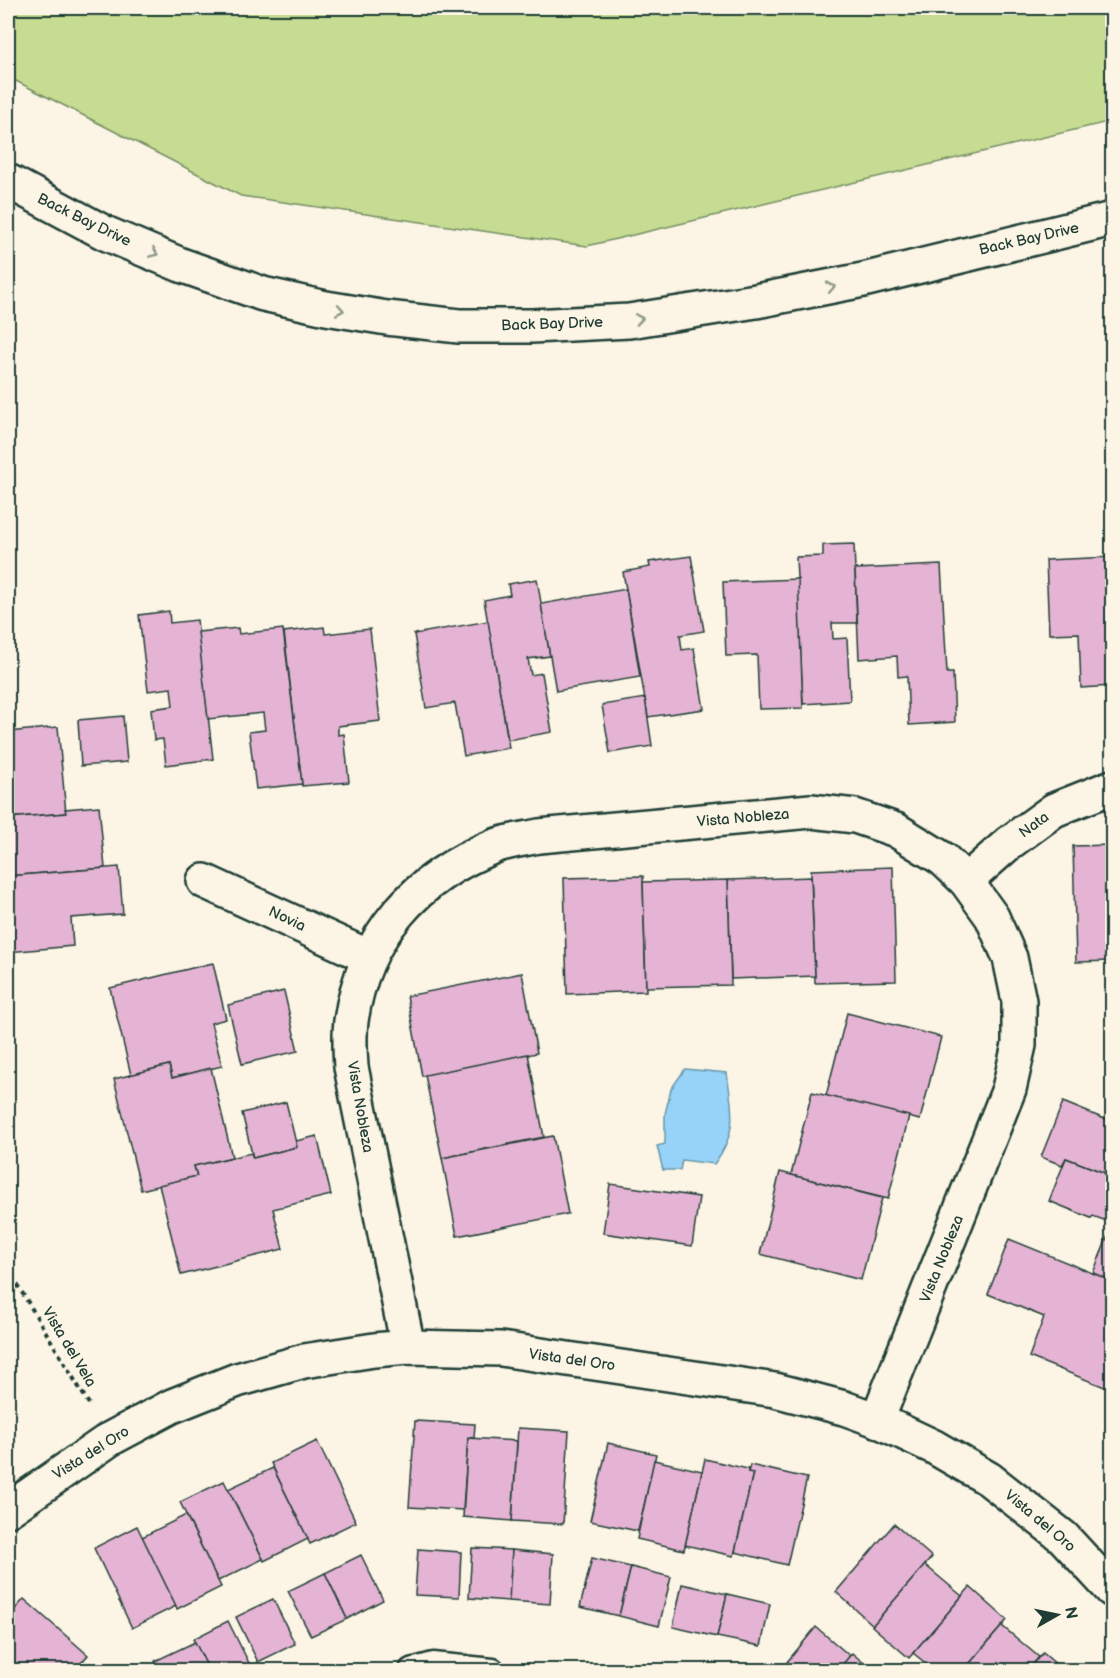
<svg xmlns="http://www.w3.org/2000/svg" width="1120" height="1678" font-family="'Balsamiq Sans',sans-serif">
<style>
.green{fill:#c6dc92;stroke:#728c63;stroke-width:1.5}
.water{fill:#97d3f8;stroke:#6797aa;stroke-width:1.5}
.building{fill:#e5b4d4;stroke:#1f3d34;stroke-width:1.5}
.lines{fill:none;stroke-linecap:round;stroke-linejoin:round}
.lane-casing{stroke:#1f3d34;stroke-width:27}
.street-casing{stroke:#1f3d34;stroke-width:38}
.secondary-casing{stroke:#1f3d34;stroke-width:38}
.path{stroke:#1f3d34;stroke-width:4;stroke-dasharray:4.5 4.5;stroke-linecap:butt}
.lane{stroke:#fcf5e5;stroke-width:22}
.street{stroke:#fcf5e5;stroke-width:33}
.secondary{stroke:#fcf5e5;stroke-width:33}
.oneway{stroke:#8e998c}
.labels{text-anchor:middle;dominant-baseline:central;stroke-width:4.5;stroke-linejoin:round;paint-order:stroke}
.street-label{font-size:15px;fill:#1f3d34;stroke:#fcf5e5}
</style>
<rect width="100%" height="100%" fill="#fcf5e5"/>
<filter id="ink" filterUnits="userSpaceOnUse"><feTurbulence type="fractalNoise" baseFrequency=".0167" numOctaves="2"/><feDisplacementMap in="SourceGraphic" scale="12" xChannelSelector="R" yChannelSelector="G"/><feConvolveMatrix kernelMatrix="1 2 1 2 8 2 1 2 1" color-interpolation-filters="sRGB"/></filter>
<g filter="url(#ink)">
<path class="green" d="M 8,8 L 1112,8 L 1112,121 L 587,246 L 241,196 L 8,77 Z"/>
<path class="water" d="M 685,1069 L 727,1073 C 732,1111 739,1131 714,1164 L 682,1160 L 680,1170 L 663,1170 L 657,1146 L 665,1144 L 665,1114 L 671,1089 Z"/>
<g class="building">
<path d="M 854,544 L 857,623 L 832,623 L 833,639 L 847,638 L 850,701 L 803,704 L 796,557 L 823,556 L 823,545 Z"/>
<path d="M 691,556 L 704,631 L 680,635 L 682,650 L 694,648 L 704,709 L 648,717 L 623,572 L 650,567 L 649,562 Z"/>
<path d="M 1112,557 L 1112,686 L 1081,688 L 1079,633 L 1049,634 L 1046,560 Z"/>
<path d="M 941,565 L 947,673 L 953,673 L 955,722 L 909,725 L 907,676 L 898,677 L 897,656 L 859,659 L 855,569 Z"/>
<path d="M 537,579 L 550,656 L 528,659 L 531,675 L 542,673 L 552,732 L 508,740 L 484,600 L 510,595 L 508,584 Z"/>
<path d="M 798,579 L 803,708 L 759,709 L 757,655 L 726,656 L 723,582 Z"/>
<path d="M 626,589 L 640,677 L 556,691 L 541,604 Z"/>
<path d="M 169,611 L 170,623 L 197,620 L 213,759 L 166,765 L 163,739 L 154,740 L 151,709 L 173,706 L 171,688 L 148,691 L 139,615 Z"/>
<path d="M 488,621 L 509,748 L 464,756 L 455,703 L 426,708 L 414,634 Z"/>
<path d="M 324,627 L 325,634 L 370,629 L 380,721 L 338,726 L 338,735 L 344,734 L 349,782 L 302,786 L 284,632 Z"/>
<path d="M 238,628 L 239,634 L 283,629 L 302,784 L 256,789 L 249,732 L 265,730 L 263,713 L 208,719 L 198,632 Z"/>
<path d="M 645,698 L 652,746 L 610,753 L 602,705 Z"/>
<path d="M 123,716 L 127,762 L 81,766 L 78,720 Z"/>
<path d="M 58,727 L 66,813 L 8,818 L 8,732 Z"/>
<path d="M 99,806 L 105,868 L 8,876 L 8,818 L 66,813 L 65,809 Z"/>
<path d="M 1112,845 L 1112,961 L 1076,962 L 1073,846 Z"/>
<path d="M 119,867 L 123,914 L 71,918 L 73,946 L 8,952 L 8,876 Z"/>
<path d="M 893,867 L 896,981 L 815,983 L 811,870 Z"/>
<path d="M 643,876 L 646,991 L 567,994 L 564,878 Z"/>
<path d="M 811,877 L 815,976 L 731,979 L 728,880 Z"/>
<path d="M 728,880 L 731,985 L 646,987 L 643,882 Z"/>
<path d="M 213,963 L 226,1019 L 211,1023 L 222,1066 L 172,1078 L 169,1065 L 131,1075 L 110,988 Z"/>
<path d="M 522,973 L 537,1053 L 422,1076 L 407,996 Z"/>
<path d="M 284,991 L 298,1051 L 242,1064 L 228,1005 Z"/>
<path d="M 847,1013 L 941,1037 L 920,1120 L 826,1096 Z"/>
<path d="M 528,1054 L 544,1137 L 442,1158 L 425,1075 Z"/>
<path d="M 169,1065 L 172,1078 L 211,1068 L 232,1157 L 194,1166 L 197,1176 L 141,1190 L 114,1079 Z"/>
<path d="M 812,1092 L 909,1116 L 888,1199 L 791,1175 Z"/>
<path d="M 286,1102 L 297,1147 L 253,1158 L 242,1113 Z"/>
<path d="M 1063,1102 L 1112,1122 L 1112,1182 L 1108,1180 L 1110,1175 L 1066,1158 L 1062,1165 L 1041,1157 Z"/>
<path d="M 317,1136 L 331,1195 L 273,1209 L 283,1249 L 181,1275 L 159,1185 L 197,1176 L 194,1166 L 251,1153 L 253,1158 L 297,1147 L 296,1141 Z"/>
<path d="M 553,1136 L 568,1214 L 457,1236 L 442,1158 Z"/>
<path d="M 1066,1158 L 1110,1175 L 1108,1180 L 1112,1182 L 1112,1223 L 1093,1216 L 1091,1218 L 1049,1201 Z"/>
<path d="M 780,1172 L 882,1198 L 861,1280 L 760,1254 Z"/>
<path d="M 610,1184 L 699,1197 L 692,1246 L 603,1233 Z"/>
<path d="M 1112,1226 L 1112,1281 L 1093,1273 Z"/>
<path d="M 1009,1239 L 1112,1281 L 1112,1390 L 1029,1357 L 1044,1317 L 988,1294 Z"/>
<path d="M 415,1421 L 475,1424 L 474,1438 L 468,1438 L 463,1510 L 409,1507 Z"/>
<path d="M 518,1428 L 569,1431 L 563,1524 L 512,1521 Z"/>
<path d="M 468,1438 L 517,1441 L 512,1521 L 463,1517 Z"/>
<path d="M 317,1441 L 356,1522 L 310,1544 L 271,1463 Z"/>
<path d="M 608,1443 L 656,1454 L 638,1531 L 590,1521 Z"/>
<path d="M 705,1459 L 748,1469 L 748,1472 L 753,1473 L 734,1556 L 685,1545 Z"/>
<path d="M 654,1460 L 702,1471 L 684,1550 L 637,1539 Z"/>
<path d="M 750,1465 L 807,1478 L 787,1565 L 735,1552 L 753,1473 L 748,1472 Z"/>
<path d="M 273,1468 L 308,1539 L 264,1561 L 228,1489 Z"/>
<path d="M 224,1481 L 263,1559 L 218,1581 L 180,1502 Z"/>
<path d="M 186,1515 L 221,1587 L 177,1609 L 142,1537 Z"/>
<path d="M 894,1524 L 932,1557 L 873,1625 L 836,1592 Z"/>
<path d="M 137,1526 L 176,1606 L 132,1628 L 94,1548 Z"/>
<path d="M 472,1548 L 512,1550 L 509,1601 L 469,1598 Z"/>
<path d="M 418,1549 L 461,1552 L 459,1597 L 415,1595 Z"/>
<path d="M 512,1550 L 553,1554 L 550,1604 L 509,1601 Z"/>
<path d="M 361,1555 L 383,1600 L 347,1619 L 325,1573 Z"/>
<path d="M 592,1558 L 631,1567 L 619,1616 L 580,1607 Z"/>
<path d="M 925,1565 L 962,1596 L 909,1658 L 872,1626 Z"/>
<path d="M 631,1567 L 671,1577 L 659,1626 L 619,1616 Z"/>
<path d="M 325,1573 L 347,1619 L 311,1636 L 288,1591 Z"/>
<path d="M 682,1584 L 727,1594 L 717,1637 L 673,1627 Z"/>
<path d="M 970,1587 L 1007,1620 L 964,1670 L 934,1670 L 913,1653 Z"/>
<path d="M 727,1594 L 770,1604 L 761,1646 L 717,1637 Z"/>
<path d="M 24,1599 L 88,1655 L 75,1670 L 23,1670 L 8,1657 L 8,1617 Z"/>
<path d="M 273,1599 L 295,1644 L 258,1662 L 236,1617 Z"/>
<path d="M 228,1621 L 250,1665 L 238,1670 L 209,1670 L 193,1639 Z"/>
<path d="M 1002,1626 L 1039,1657 L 1028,1670 L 964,1670 Z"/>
<path d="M 816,1627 L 850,1656 L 838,1670 L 797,1670 L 787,1662 Z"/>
<path d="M 195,1642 L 209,1670 L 160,1670 L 155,1661 Z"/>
<path d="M 852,1653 L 872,1670 L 838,1670 Z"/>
<path d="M 1043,1653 L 1063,1670 L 1028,1670 Z"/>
<path d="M 8,1657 L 23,1670 L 8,1670 Z"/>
</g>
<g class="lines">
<defs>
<path id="lane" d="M 411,1670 L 433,1664 L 493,1670"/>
<g id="street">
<path d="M 8,181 L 105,233 L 181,265 L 263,294 L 326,308 L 387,318 L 459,326 L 532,326 L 629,321 L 756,301 L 863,280 L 1112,219"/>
<path d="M 204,881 L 369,957"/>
<path d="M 966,881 L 1009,843 L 1054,810 L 1112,787"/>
<path d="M 408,1347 L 351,1067 C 350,1052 349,1036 351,1021 C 363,936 416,877 495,846 C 508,841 525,839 539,836 L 811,811 L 855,816 L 896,830 L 943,859 L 966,881 L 992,917 L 1010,958 L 1019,1001 L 1019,1045 L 1009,1089 L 877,1420"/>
</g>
<path id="secondary" d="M 8,1510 L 110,1439 L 172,1406 L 237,1380 L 304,1361 L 374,1350 L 408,1347 L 501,1349 L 775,1390 L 844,1408 L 877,1420 L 934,1447 L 989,1479 L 1063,1537 L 1112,1590"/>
</defs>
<use href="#lane" class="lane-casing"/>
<use href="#street" class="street-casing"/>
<use href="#secondary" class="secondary-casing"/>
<path class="path" d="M 8,1269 L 89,1404"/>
<use href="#lane" class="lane"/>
<use href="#street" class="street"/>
<use href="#secondary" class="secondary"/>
</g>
<defs><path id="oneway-chevron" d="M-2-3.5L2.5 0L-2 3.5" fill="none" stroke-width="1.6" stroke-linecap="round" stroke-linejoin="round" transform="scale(1.5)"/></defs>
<g class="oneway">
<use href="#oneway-chevron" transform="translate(154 253) rotate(23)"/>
<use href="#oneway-chevron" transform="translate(831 287) rotate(-11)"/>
<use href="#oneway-chevron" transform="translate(340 310) rotate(10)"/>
<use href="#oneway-chevron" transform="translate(639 319) rotate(-9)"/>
</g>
</g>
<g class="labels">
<g class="street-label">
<text transform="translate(84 220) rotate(26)">Back Bay Drive</text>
<text transform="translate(1029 239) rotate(-13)">Back Bay Drive</text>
<text transform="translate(552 324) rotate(-2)">Back Bay Drive</text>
<text transform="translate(743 818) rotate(-5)">Vista Nobleza</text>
<text transform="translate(1034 825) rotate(-36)">Nata</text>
<text transform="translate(287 919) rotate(25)">Novia</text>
<text transform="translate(360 1107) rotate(80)">Vista Nobleza</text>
<text transform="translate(942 1259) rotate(-68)">Vista Nobleza</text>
<text transform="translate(69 1347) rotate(59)">Vista del Vela</text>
<text transform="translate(572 1360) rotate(8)">Vista del Oro</text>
<text transform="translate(91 1453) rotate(-32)">Vista del Oro</text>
<text transform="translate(1040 1521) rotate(40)">Vista del Oro</text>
</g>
</g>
<rect width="1120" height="1678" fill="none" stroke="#fcf5e5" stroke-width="30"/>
<rect x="15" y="15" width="1090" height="1648" fill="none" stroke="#1f3d34" stroke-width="2" filter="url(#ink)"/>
<g transform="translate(1057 1615) rotate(81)" stroke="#fcf5e5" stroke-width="4.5" paint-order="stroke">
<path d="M0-4.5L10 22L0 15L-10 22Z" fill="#1f3d34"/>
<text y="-9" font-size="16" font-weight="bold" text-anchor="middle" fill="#1f3d34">N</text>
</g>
</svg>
